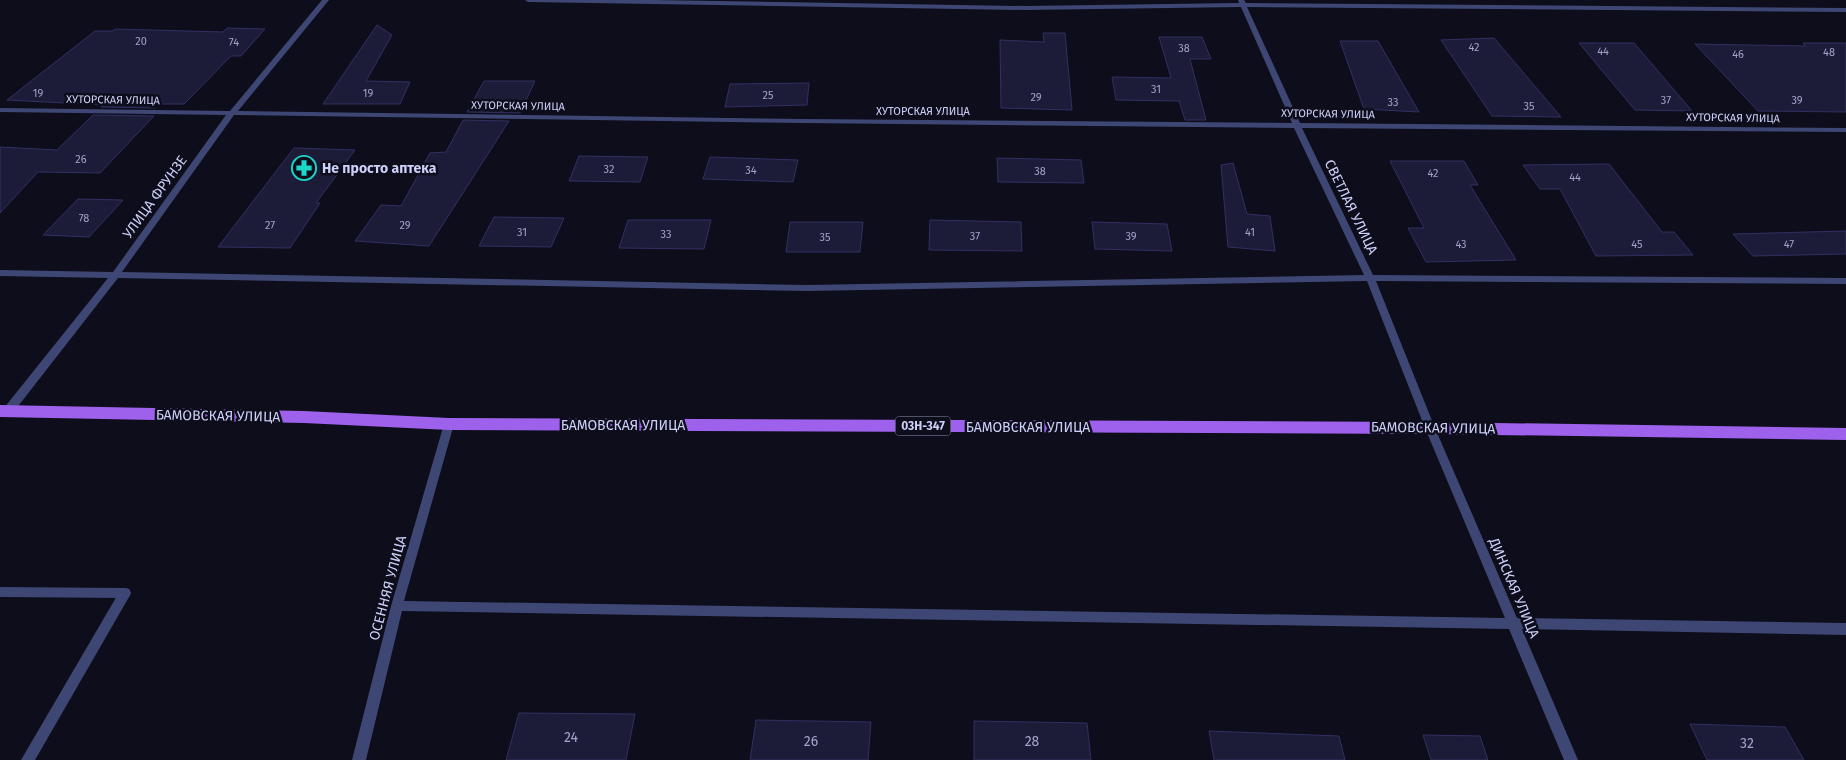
<svg xmlns="http://www.w3.org/2000/svg" width="1846" height="760" font-family="'Fira Sans',sans-serif">
<style>
.building{fill:#1c1c39;stroke:#313062}
.lines{fill:none;stroke-linecap:round;stroke-linejoin:round}
.lane{fill:#3e4674;fill-rule:evenodd}
.street{fill:#3e4674;fill-rule:evenodd}
.primary{fill:#9e61eb;fill-rule:evenodd}
.labels{text-anchor:middle;dominant-baseline:central;stroke-width:5;stroke-linejoin:round;paint-order:stroke}
.number-label{font-size:11px;fill:#a1a3c9}
.far-street-label{font-size:11px;fill:#cdd0f9;stroke:#0d0d1b}
.shield{fill:#0d0d1b;stroke:#9396b6;stroke-width:1}
.shield-label{font-size:12px;font-weight:bold;fill:#cdd0f9}
.poi-label{font-size:14px;font-weight:bold;fill:#cdd0f9;stroke:#0d0d1b;text-anchor:start}
.street-label{font-size:14px;fill:#cdd0f9;stroke:#0d0d1b}
.near-number-label{font-size:14px;fill:#a1a3c9}
</style>
<rect width="100%" height="100%" fill="#0d0d1b"/>
<g class="building">
<path d="M 377,25 L 392,35 L 366,81 L 410,82 L 400,104 L 323,104 Z"/>
<path d="M 227,28 L 265,29 L 241,56 L 231,56 L 184,104 L 155,104 L 155,108 L 101,107 L 103,105 L 7,100 L 95,31 L 113,31 L 115,29 L 223,32 Z"/>
<path d="M 1043,33 L 1065,33 L 1072,110 L 1001,108 L 1000,40 L 1044,42 Z"/>
<path d="M 1159,37 L 1202,37 L 1211,59 L 1190,59 L 1206,120 L 1185,120 L 1179,101 L 1116,100 L 1112,77 L 1171,78 Z"/>
<path d="M 1494,38 L 1561,117 L 1492,116 L 1441,40 Z"/>
<path d="M 1340,41 L 1378,41 L 1419,112 L 1364,109 Z"/>
<path d="M 1579,43 L 1634,43 L 1692,111 L 1635,110 Z"/>
<path d="M 1803,43 L 1846,43 L 1846,112 L 1758,111 L 1695,44 L 1806,46 Z"/>
<path d="M 484,81 L 535,81 L 520,113 L 467,112 Z"/>
<path d="M 809,83 L 807,105 L 725,107 L 730,84 Z"/>
<path d="M 93,115 L 154,116 L 100,173 L 38,172 L 0,213 L 0,147 L 57,150 Z"/>
<path d="M 463,120 L 509,121 L 429,246 L 355,241 L 381,205 L 401,206 L 430,153 L 446,152 Z"/>
<path d="M 294,148 L 355,150 L 316,203 L 320,203 L 290,248 L 218,247 Z"/>
<path d="M 579,156 L 648,157 L 640,182 L 569,181 Z"/>
<path d="M 710,157 L 798,160 L 793,182 L 703,179 Z"/>
<path d="M 997,158 L 1081,160 L 1084,183 L 998,182 Z"/>
<path d="M 1390,161 L 1464,161 L 1478,185 L 1470,185 L 1516,260 L 1426,262 L 1408,228 L 1424,228 Z"/>
<path d="M 1233,163 L 1247,214 L 1270,216 L 1275,251 L 1228,247 L 1221,165 Z"/>
<path d="M 1609,164 L 1662,232 L 1674,232 L 1693,255 L 1596,256 L 1560,189 L 1540,189 L 1523,165 Z"/>
<path d="M 78,199 L 123,200 L 89,237 L 43,235 Z"/>
<path d="M 494,217 L 564,218 L 551,247 L 479,246 Z"/>
<path d="M 628,220 L 711,220 L 704,249 L 619,248 Z"/>
<path d="M 930,220 L 1021,222 L 1022,251 L 929,250 Z"/>
<path d="M 790,222 L 863,222 L 860,252 L 786,252 Z"/>
<path d="M 1092,222 L 1167,224 L 1172,251 L 1095,249 Z"/>
<path d="M 1846,231 L 1846,254 L 1753,256 L 1733,234 Z"/>
<path d="M 519,713 L 635,714 L 626,760 L 506,760 Z"/>
<path d="M 756,720 L 871,722 L 868,760 L 750,760 Z"/>
<path d="M 974,721 L 1087,723 L 1091,760 L 974,760 Z"/>
<path d="M 1690,724 L 1785,727 L 1804,760 L 1707,760 Z"/>
<path d="M 1209,731 L 1339,736 L 1345,760 L 1214,760 Z"/>
<path d="M 1423,735 L 1480,736 L 1488,760 L 1431,760 Z"/>
</g>
<g class="lines">
<path class="lane" d="M 125,588 L 129,589 L 131,593 L 129,597 L 35,760 L 21,760 L 121,589 Z"/>
<g class="street">
<path d="M 322,0 L 329,0 L 238,111 L 805,119 L 1292,123 L 1241,7 L 1025,10 L 528,2 L 525,0 L 652,0 L 1025,6 L 1239,3 L 1238,0 L 1244,0 L 1246,3 L 1846,8 L 1846,12 L 1247,7 L 1300,123 L 1846,128 L 1846,132 L 1302,128 L 1373,275 L 1846,278 L 1846,284 L 1376,281 L 1435,428 L 1517,618 L 1846,623 L 1846,635 L 1522,629 L 1578,760 L 1564,760 L 1509,629 L 402,611 L 366,760 L 352,760 L 391,606 L 444,424 L 445,421 L 453,421 L 454,424 L 404,601 L 1505,618 L 1425,428 L 1367,281 L 807,291 L 118,278 L 12,414 L 4,414 L 3,411 L 4,408 L 108,278 L 0,276 L 0,270 L 113,272 L 226,115 L 0,112 L 0,108 L 230,111 ZM 234,115 L 805,123 L 1294,128 L 1364,275 L 807,285 L 122,272 Z"/>
<path d="M 0,587 L 125,588 L 129,589 L 131,593 L 129,597 L 125,598 L 0,597 Z"/>
</g>
<path class="primary" d="M 0,405 L 304,411 L 449,418 L 1430,422 L 1846,428 L 1846,440 L 1430,434 L 449,430 L 304,423 L 0,417 Z"/>
</g>
<defs>
<symbol id="pharmacy-ring" viewBox="-11 -11 22 22"><circle r="9.5" fill="#0d0d1b" stroke="#1bd7c7" stroke-width="1.5"/><path d="M-2-6h4v4h4v4h-4v4h-4v-4h-4v-4h4Z" fill="#1bd7c7"/></symbol>
</defs>
<g fill-rule="evenodd">
<use href="#pharmacy-ring" x="290" y="154" width="28" height="28"/>
</g>
<g class="labels">
<g class="number-label">
<text x="141" y="41">20</text>
<text x="234" y="42">74</text>
<text x="1474" y="47">42</text>
<text x="1184" y="48">38</text>
<text x="1603" y="51">44</text>
<text x="1829" y="52">48</text>
<text x="1738" y="54">46</text>
<text x="1156" y="89">31</text>
<text x="38" y="93">19</text>
<text x="368" y="93">19</text>
<text x="768" y="95">25</text>
<text x="1036" y="97">29</text>
<text x="1666" y="100">37</text>
<text x="1797" y="100">39</text>
<text x="1393" y="102">33</text>
<text x="1529" y="106">35</text>
<text x="81" y="159">26</text>
<text x="609" y="169">32</text>
<text x="751" y="170">34</text>
<text x="1040" y="171">38</text>
<text x="1433" y="173">42</text>
<text x="1575" y="177">44</text>
<text x="84" y="218">78</text>
<text x="270" y="225">27</text>
<text x="405" y="225">29</text>
<text x="522" y="232">31</text>
<text x="1250" y="232">41</text>
<text x="666" y="234">33</text>
<text x="975" y="236">37</text>
<text x="1131" y="236">39</text>
<text x="825" y="237">35</text>
<text x="1461" y="244">43</text>
<text x="1637" y="244">45</text>
<text x="1789" y="244">47</text>
</g>
<g class="far-street-label">
<text transform="translate(113 100) rotate(1)">ХУТОРСКАЯ УЛИЦА</text>
<text transform="translate(518 106) rotate(1)">ХУТОРСКАЯ УЛИЦА</text>
<text x="923" y="111">ХУТОРСКАЯ УЛИЦА</text>
<text transform="translate(1328 114) rotate(1)">ХУТОРСКАЯ УЛИЦА</text>
<text transform="translate(1733 118) rotate(1)">ХУТОРСКАЯ УЛИЦА</text>
</g>
<rect class="shield" x="895.5" y="416.5" width="55" height="19" rx="4"/>
<g class="shield-label">
<text x="923" y="426">03Н-347</text>
</g>
<g class="poi-label">
<text x="322" y="168">Не просто аптека</text>
</g>
<g class="street-label">
<text transform="translate(155 197) rotate(-54)">УЛИЦА ФРУНЗЕ</text>
<text transform="translate(1351 207) rotate(64)">СВЕТЛАЯ УЛИЦА</text>
<text transform="translate(218 416) rotate(1)">БАМОВСКАЯ УЛИЦА</text>
<text x="623" y="425">БАМОВСКАЯ УЛИЦА</text>
<text x="1028" y="427">БАМОВСКАЯ УЛИЦА</text>
<text transform="translate(1433 428) rotate(1)">БАМОВСКАЯ УЛИЦА</text>
<text transform="translate(388 588) rotate(-75)">ОСЕННЯЯ УЛИЦА</text>
<text transform="translate(1514 588) rotate(67)">ДИНСКАЯ УЛИЦА</text>
</g>
<g class="near-number-label">
<text x="571" y="737">24</text>
<text x="811" y="741">26</text>
<text x="1032" y="741">28</text>
<text x="1747" y="743">32</text>
</g>
</g>
</svg>
